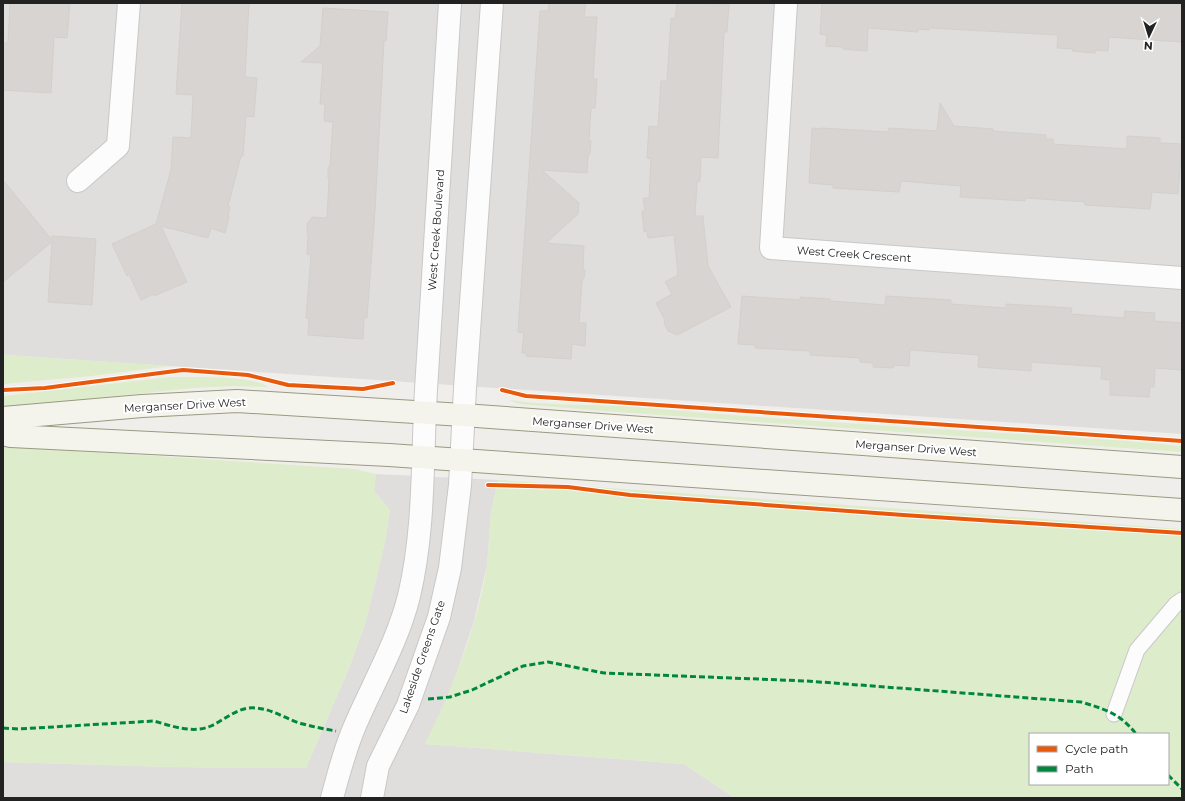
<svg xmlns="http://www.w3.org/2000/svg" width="1185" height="801" font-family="Montserrat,sans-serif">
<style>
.residential{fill:#dfdedc}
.grass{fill:#ddeccb;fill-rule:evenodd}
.building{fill:#d7d4d2;stroke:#d3d0cc}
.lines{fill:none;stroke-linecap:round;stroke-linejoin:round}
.lane-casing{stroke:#c9c8c7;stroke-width:17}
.street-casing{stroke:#c9c8c7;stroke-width:24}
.secondary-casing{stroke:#999a82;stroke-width:24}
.lane{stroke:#fdfcfc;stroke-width:15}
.street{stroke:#fdfcfc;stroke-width:22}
.secondary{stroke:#f4f4ed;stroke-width:22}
.quiet{stroke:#00873e;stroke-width:3;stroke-dasharray:6 3;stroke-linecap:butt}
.cycleway-casing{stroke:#fff;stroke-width:6}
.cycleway{stroke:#e8590c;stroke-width:4}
.labels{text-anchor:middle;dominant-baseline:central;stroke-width:4;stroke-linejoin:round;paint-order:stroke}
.street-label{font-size:11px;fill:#222;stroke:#fff}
</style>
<rect width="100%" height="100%" fill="#f0eeeb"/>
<g class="residential">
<path d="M 3,3 L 1182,3 L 1182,434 L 5,355 L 3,353 Z"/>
<path d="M 376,474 L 498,480 L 491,513 L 487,565 L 474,621 L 457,672 L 443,708 L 425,744 L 684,764 L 735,798 L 3,798 L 3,762 L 171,767 L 306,768 L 349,668 L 366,621 L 385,542 L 390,510 L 374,491 Z"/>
</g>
<g class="grass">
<path d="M 3,353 L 5,355 L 171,366 L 91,376 L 3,384 Z"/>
<path d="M 171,377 C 192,377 253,375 268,387 L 234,386 L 193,388 L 3,408 L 3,396 Z"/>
<path d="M 509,400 C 551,406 594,404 637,407 C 800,422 964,430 1128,441 L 1182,446 L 1182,452 L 604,411 L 519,404 Z"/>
<path d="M 3,446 L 355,469 L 376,474 L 374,491 L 390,510 L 385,542 L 366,621 L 349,668 L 306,768 L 171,767 L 3,762 Z"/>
<path d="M 498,480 L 1182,529 L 1182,798 L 735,798 L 684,764 L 425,744 C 453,687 477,628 487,565 C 489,548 489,530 491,513 C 493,502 496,491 498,480 ZM 1030,734 L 1168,734 L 1168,784 L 1030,784 Z"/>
</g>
<g class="building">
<path d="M 10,3 L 70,3 L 67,38 L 54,37 L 51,93 L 3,90 L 3,43 L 8,43 Z"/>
<path d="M 182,3 L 249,3 L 245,77 L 257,78 L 254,117 L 246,116 L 243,156 L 241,156 L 228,206 L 230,207 L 228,215 L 229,218 L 225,233 L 211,228 L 208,238 L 161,226 L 187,282 L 154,296 L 154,294 L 141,300 L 129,274 L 127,276 L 112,244 L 156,224 L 171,170 L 173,137 L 191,138 L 193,95 L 176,94 Z"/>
<path d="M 549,3 L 586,3 L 584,17 L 597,17 L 593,79 L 597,79 L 595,108 L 591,108 L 589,139 L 591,141 L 590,153 L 588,156 L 587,173 L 542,170 L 579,203 L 578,214 L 546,243 L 584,246 L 583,268 L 585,271 L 584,278 L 582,281 L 579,323 L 586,323 L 585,346 L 572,344 L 571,359 L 526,356 L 526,353 L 522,353 L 524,333 L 518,332 L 540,11 L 548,11 Z"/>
<path d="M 677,3 L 729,4 L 727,32 L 724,32 L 718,158 L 701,157 L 700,181 L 697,182 L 695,216 L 703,216 L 708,266 L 731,307 L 677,335 L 668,331 L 664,323 L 665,320 L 656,303 L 672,294 L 665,282 L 678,275 L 674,235 L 648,238 L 647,231 L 644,232 L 642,211 L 645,211 L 643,198 L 649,198 L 651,159 L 647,158 L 649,126 L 658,127 L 661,81 L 667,81 L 671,18 L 675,19 Z"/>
<path d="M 822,3 L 1182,3 L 1182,42 L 1109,37 L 1108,51 L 1095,50 L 1095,53 L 1072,51 L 1073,49 L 1057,48 L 1058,35 L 929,28 L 929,30 L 918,29 L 918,32 L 868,28 L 867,51 L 843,49 L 843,47 L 826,46 L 827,35 L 820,34 Z"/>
<path d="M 323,8 L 388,12 L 386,41 L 384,41 L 375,210 L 367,318 L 364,318 L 363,339 L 308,335 L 309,319 L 306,318 L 311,255 L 307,254 L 308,235 L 307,233 L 307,224 L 312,217 L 327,218 L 329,180 L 328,177 L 328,168 L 330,166 L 333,122 L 324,121 L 325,104 L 320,104 L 323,63 L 301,62 L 320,46 Z"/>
<path d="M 940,103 L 954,126 L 993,129 L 993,131 L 1046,135 L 1046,139 L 1053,139 L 1053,144 L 1127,149 L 1127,136 L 1160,138 L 1160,143 L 1182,144 L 1178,194 L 1152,192 L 1150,209 L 1085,205 L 1085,202 L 1025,198 L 1025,201 L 960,197 L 961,186 L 901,181 L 899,192 L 833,188 L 833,185 L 809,183 L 812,128 L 821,129 L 821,128 L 888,132 L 889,128 L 937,131 Z"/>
<path d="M 3,180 L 52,240 L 52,236 L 96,239 L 92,305 L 48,302 L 52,242 L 3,282 Z"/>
<path d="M 742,296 L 800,300 L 800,297 L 830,299 L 830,301 L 885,305 L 886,296 L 951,300 L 951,304 L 1006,308 L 1006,304 L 1072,308 L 1071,314 L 1124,318 L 1125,311 L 1155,313 L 1154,321 L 1182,323 L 1182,370 L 1155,368 L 1154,387 L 1150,387 L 1149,397 L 1110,395 L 1110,380 L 1101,379 L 1102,367 L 1031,362 L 1031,371 L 978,367 L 979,355 L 910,350 L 909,366 L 894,365 L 893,368 L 873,367 L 873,363 L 860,362 L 860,358 L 810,355 L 810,351 L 755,348 L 755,345 L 738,344 Z"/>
</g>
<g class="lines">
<defs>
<path id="lane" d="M 1114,714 L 1137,650 L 1176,604 L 1182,600"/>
<g id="street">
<path d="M 786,3 L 771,248 L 1182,278"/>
<path d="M 78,181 L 118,146 L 129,3"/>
<path d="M 332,798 C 339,772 346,745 357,721 C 375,680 398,640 409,596 C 425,529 422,458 426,390 C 434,261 442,132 450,3"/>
<path d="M 372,798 L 378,766 L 408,705 L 439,617 L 450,568 L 460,485 L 465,388 L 492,3"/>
</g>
<g id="secondary">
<path d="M 3,418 L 142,406 L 237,401 L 463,415 L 1182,467"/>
<path d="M 3,434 L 11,436 L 389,455 L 1182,510"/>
</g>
</defs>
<use href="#lane" class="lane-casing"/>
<use href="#street" class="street-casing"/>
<use href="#secondary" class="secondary-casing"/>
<use href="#lane" class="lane"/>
<use href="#street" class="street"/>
<use href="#secondary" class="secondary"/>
<g class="quiet">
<path d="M 428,699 L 450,697 L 472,690 L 523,666 L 548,662 L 604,673 L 807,681 L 1081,702 C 1104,709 1120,713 1136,734"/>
<path d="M 3,728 L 18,729 L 154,721 C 172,726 193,734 211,726 C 226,719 239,706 256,708 C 273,709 287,720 303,724 C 314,727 325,729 336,731"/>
<path d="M 1168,775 L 1182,789"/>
</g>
<defs>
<g id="cycleway">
<path d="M 3,390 L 45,388 L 183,370 L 248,375 L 288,385 L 363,389 L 393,383"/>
<path d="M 502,390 L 526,396 L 1182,441"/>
<path d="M 488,485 L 568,487 L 630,495 L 903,515 L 1182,533"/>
</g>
</defs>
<use href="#cycleway" class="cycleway-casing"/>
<use href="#cycleway" class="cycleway"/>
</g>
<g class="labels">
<g class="street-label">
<text transform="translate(436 230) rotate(-86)">West Creek Boulevard</text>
<text transform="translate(854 254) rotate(4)">West Creek Crescent</text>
<text transform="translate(185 405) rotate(-3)">Merganser Drive West</text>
<text transform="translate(593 425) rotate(4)">Merganser Drive West</text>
<text transform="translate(916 448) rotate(4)">Merganser Drive West</text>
<text transform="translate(422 657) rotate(-71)">Lakeside Greens Gate</text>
</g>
</g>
<rect width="1185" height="801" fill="none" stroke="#222222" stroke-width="8"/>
<rect x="1029" y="733" width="140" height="52" fill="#ffffff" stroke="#a7a7a7"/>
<rect x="1037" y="746" width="20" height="6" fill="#e8590c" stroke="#a7a7a7"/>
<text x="1065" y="753" font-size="12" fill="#222222">Cycle path</text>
<rect x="1037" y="766" width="20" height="6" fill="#00873e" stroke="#a7a7a7"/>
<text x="1065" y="773" font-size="12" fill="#222222">Path</text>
<g transform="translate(1149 36) rotate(184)" stroke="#ffffff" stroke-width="3" paint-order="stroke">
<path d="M0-3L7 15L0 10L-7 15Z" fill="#222222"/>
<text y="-6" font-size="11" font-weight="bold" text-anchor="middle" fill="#222222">N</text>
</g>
</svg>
